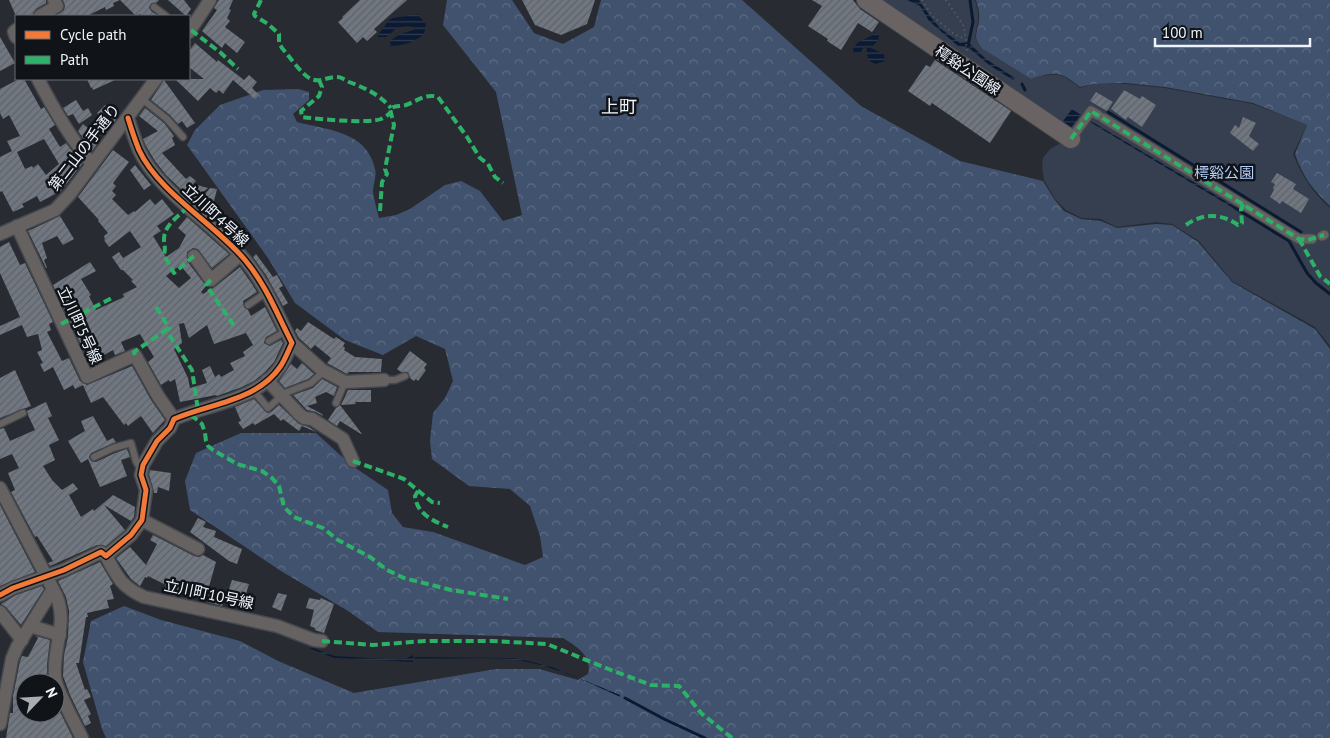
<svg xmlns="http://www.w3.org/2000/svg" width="1330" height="738" font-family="'PT Sans','Noto Sans JP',sans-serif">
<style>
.green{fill:#353f50}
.forest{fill:url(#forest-crowns)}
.water{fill:url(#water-rules)}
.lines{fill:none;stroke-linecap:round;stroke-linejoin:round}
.stream{stroke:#0b1931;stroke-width:3}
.building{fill:url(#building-hatch);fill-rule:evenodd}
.service-casing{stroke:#45484d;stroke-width:9}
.pedestrian-casing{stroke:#45484d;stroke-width:11}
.minor-casing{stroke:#45484d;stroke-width:15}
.secondary-casing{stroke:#45484d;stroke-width:20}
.path{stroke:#646366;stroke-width:2;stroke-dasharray:1 4;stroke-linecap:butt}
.service{stroke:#666262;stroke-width:6}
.pedestrian{stroke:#666262;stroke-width:9}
.minor{stroke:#666262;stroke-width:12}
.secondary{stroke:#696364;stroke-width:18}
.quiet{stroke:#2db169;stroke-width:4;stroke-dasharray:8 4;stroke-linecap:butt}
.cycleway-casing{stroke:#101318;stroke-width:8}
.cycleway{stroke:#f17a3a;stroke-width:5}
.labels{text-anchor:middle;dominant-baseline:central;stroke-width:5;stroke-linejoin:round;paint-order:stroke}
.street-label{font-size:15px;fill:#eff4fc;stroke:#101318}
.park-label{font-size:15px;fill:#b3cefa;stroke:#101318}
.quarter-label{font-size:18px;fill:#eff4fc;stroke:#101318}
</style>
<defs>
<pattern id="forest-crowns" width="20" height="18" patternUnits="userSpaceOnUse" patternTransform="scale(1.25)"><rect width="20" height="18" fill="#41526e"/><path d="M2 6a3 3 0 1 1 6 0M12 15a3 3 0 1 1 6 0" fill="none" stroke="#5d6c84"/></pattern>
<pattern id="water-rules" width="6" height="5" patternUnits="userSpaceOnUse" patternTransform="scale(1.25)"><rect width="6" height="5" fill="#0b1931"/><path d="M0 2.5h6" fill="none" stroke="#2f3b50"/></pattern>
<pattern id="building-hatch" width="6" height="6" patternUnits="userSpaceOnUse" patternTransform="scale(1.25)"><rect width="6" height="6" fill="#717780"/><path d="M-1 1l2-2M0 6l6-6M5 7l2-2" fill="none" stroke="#5f6269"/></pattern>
</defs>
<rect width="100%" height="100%" fill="#282c32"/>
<path class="green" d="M 875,0 L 975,0 C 977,7 979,13 978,20 C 977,34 971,38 983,49 L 1031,79 C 1054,72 1061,72 1080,88 L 1093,84 L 1126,84 L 1165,88 L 1253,104 L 1307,125 L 1293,154 C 1302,176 1312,192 1330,208 L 1330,346 L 1315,327 L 1232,281 L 1199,241 L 1172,224 L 1156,222 L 1117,227 L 1101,219 L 1082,218 L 1066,210 L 1055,199 L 1044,180 L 1042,165 L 1043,158 L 1050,149 L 1061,143 L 1066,144 Z"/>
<g class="forest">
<path d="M 447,0 L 512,0 L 534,33 L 563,44 L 594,27 L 601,0 L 742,0 L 861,106 L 960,161 L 1043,181 L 1054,199 L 1064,211 L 1081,219 L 1101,221 L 1117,228 L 1156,224 L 1172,225 L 1198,242 L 1232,282 L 1315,329 L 1330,349 L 1330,738 L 106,738 L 102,729 L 83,662 L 91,621 L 124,606 L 161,620 L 240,641 L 278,661 L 354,693 L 496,669 L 539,669 L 578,680 L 588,674 C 593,656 576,646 563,638 L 378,632 L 348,611 L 281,571 L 190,510 L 185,481 L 196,453 L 241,433 L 316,433 L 351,465 L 388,490 L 392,513 L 403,527 L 433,532 L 525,565 L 543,557 L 540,536 L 530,506 L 510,489 L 469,486 L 432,459 L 430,441 L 433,413 L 445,398 L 453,381 L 445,349 L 416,336 L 383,355 L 345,340 L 295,303 L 268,258 L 187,145 L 195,130 L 220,105 L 263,90 L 298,89 L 309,92 L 309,100 L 293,114 L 297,122 C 327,130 367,131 375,169 C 377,176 373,184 373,192 C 374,200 377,210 379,218 L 396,215 L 410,209 L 445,185 L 461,181 L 480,191 L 503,221 L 522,215 L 496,92 L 443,25 Z"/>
<path d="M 976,0 L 1330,0 L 1330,206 C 1313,190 1303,177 1295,154 L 1307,125 L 1253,103 L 1165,87 L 1126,83 L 1093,84 L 1080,87 C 1061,71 1054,71 1031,79 L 983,49 C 971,37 978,34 979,20 C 980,13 978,7 976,0 Z"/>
</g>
<g class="water">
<path d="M 907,0 L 919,0 L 930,16 L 940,28 L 960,43 L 968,42 L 986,59 L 1015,78 L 1013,80 L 989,65 L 969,48 L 958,46 L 929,21 L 920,6 Z"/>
<path d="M 417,14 L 426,24 L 424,34 C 415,42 403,46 391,46 L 390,41 L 400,34 L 414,30 L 413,27 C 398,25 397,28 386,37 L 378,37 L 378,35 L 389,20 L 393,18 Z"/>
<path d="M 874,33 L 879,35 C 879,42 874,44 871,48 L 884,54 L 885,61 L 875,64 L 868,60 L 866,45 L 864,46 C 862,50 861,55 855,54 L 853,50 C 856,39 869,40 874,33 Z"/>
<path d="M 1072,109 L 1084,117 L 1239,209 L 1238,211 L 1080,116 L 1069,130 L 1061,124 Z"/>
<path d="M 107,560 C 116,578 122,591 142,598 L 268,625 L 300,637 L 307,644 L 316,649 L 335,656 L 403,660 L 413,655 L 413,662 L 334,658 L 311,649 L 299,639 L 267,627 L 203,615 L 138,600 L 119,587 L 105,561 Z"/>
<path d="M 414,657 L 516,658 L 552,667 L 620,695 L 620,697 C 583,680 544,661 503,659 C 474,657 444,660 415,659 Z"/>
</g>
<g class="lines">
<g class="stream">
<path d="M 968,46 L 973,22 L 970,0"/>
<path d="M 1022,84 L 1025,90"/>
<path d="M 1108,112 L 1301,232"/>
<path d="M 1235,208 L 1289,241 L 1307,273 L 1316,283 L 1330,294"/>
<path d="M 625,698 L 664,719 L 705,738"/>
</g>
</g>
<g class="building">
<path d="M 9,0 L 46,0 L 46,3 L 36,9 L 32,16 L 16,16 Z"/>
<path d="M 63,0 L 120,0 L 113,3 L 114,6 L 106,10 L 105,7 L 87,16 L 56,16 L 64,10 L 65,6 Z"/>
<path d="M 120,0 L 159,0 L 156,3 L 152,3 L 149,7 L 151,11 L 158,16 L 143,16 L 140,14 L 136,16 Z"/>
<path d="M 168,0 L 184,0 L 191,9 L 186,16 Z"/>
<path d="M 219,0 L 233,0 L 229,9 L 231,10 L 227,18 L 230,21 L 225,27 L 245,42 L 237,53 L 225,43 L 222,48 L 202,31 L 217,10 L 214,8 Z"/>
<path d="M 360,0 L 407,0 L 374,29 L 377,32 L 367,41 L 363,37 L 357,43 L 338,22 L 343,18 L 342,17 Z"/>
<path d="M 522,0 L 595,0 L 587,24 L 561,35 L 535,25 Z"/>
<path d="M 812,0 L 853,0 L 860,9 L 879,22 L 872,32 L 858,23 L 841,50 L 827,41 L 828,39 L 808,26 L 822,6 Z"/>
<path d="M 0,37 L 15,63 L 0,71 Z"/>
<path d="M 195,43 L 217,62 L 218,60 L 244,80 L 249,75 L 257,82 L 252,88 L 259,95 L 255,99 L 233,80 L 223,94 L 219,90 L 216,93 L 210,88 L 198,101 L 175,79 L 204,79 L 189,67 L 189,51 Z"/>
<path d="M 935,60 L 1011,111 L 990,143 L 932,103 L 930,106 L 908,91 L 926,65 L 930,67 Z"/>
<path d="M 19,79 L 24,79 L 41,109 L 44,107 L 55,125 L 49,129 L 60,147 L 66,143 L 82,164 L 61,191 L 40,202 L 37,196 L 22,204 L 24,207 L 13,212 L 2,191 L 0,192 L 0,157 L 12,151 L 7,141 L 20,136 L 9,115 L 3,119 L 0,113 L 0,89 ZM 44,139 L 59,164 L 46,175 L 38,164 L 33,168 L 32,166 L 25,169 L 17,152 Z"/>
<path d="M 87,79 L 117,79 L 93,90 L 92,87 L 91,88 Z"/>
<path d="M 164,80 L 195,123 L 187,128 L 182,121 L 178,124 L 170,115 L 151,100 Z"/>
<path d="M 1124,90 L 1140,99 L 1142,96 L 1156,105 L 1142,127 L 1128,117 L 1126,120 L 1111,109 Z"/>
<path d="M 1096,92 L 1113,102 L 1107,111 L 1090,101 Z"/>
<path d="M 76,100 L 83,111 L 88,108 L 92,115 L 79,124 L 73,114 L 68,116 L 63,108 Z"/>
<path d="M 105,105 L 117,118 L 112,125 L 111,123 L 108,126 L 97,113 Z"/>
<path d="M 145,108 L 164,123 L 174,136 L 172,138 L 175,145 L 162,153 L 186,179 L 190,176 L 196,181 L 193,184 L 208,188 L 192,200 L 166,175 L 155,161 L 146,146 L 143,139 L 158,131 L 139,116 Z"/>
<path d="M 1243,117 L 1256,123 L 1249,136 L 1259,144 L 1253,151 L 1230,133 L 1235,125 L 1239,128 Z"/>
<path d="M 83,124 L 101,139 L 92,151 L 78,131 Z"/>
<path d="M 113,150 L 129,162 L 113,183 L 116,186 L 112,191 L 116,195 L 112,199 L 128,215 L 134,211 L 135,212 L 150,199 L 155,205 L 162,199 L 174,214 L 157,226 L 161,231 L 153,236 L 166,257 L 179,248 L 186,235 L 178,228 L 187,217 L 229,254 L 212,268 L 198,249 L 193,248 L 187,252 L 187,261 L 206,286 L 201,292 L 203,294 L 216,286 L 240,267 L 252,284 L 257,292 L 243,301 L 244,307 L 248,310 L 251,316 L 265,307 L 277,331 L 266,337 L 264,343 L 270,346 L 281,340 L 283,343 L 274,362 L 265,372 L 254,381 L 242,387 L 217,396 L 216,395 L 180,402 L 175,379 L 170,382 L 169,380 L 161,385 L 148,362 L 154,357 L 140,334 L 121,342 L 125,351 L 115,355 L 113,350 L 95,360 L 97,363 L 91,366 L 53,285 L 90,262 L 96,271 L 81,279 L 91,295 L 89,296 L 96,310 L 124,297 L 123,294 L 137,287 L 131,281 L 133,280 L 123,270 L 121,270 L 112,257 L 119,252 L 123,258 L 141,247 L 130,231 L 109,247 L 104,240 L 105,239 L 104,236 L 108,233 L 98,221 L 99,220 L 78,197 ZM 180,265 L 191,278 L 179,288 L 166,276 ZM 184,323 L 189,338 L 207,325 L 214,344 L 246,333 L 253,345 L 243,352 L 245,356 L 230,363 L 234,370 L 221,377 L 219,374 L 215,377 L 210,366 L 202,370 L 207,383 L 190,388 L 188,378 L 174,349 L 182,343 L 179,324 Z"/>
<path d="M 135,165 L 151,185 L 144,190 L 130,170 Z"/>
<path d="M 1277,173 L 1296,184 L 1293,189 L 1309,199 L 1301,213 L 1282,201 L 1280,204 L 1270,197 L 1274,190 L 1273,188 L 1275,184 L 1271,182 Z"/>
<path d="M 210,188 L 217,189 L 213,205 L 219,210 L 231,229 L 229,232 L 197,204 Z"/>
<path d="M 60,216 L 74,239 L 63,245 L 57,236 L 42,243 L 47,258 L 44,260 L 47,268 L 46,268 L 28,231 Z"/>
<path d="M 9,242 L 20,265 L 25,263 L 53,322 L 49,324 L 51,330 L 47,332 L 62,361 L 69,358 L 80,381 L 87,385 L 132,366 L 151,400 L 165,420 L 153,433 L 141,416 L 128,426 L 126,423 L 124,425 L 103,397 L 91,403 L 83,385 L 75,389 L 73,385 L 64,390 L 53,367 L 44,372 L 40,364 L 43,363 L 37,352 L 42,350 L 38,334 L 27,337 L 22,325 L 0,335 L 0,326 L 20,317 L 0,273 L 0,247 Z"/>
<path d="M 256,254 L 273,277 L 277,275 L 283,286 L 279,288 L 288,303 L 283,306 L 266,275 L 253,257 Z"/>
<path d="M 308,322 L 334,339 L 336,337 L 345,343 L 343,346 L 345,348 L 344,350 L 355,357 L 382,359 L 381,372 L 349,372 L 347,374 L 327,363 L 331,358 L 315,345 L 311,349 L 299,338 L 295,331 L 297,328 L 301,331 Z"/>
<path d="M 410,351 L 427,364 L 424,368 L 426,370 L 418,381 L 416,379 L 414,381 L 410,378 L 408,372 L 401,372 L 397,369 Z"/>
<path d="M 302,363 L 314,374 L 308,379 L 285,388 L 279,381 L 291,364 L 297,369 Z"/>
<path d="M 15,370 L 31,406 L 0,418 L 0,378 Z"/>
<path d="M 322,379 L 337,387 L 334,396 L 326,392 L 315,397 L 317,403 L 307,406 L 322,414 L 323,416 L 316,412 L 307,410 L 293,395 L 313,388 Z"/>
<path d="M 348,390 L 371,390 L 371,402 L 355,402 L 356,404 L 341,405 Z"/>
<path d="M 254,399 L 267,413 L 271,412 L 279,405 L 299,424 L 309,427 L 316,432 L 302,426 L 299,431 L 283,419 L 281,421 L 274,414 L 255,425 L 253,423 L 243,429 L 238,422 L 241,421 L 235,407 Z"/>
<path d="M 46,402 L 52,416 L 48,418 L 59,440 L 49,445 L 55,460 L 43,466 L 52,480 L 62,490 L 73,483 L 78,489 L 69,495 L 81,517 L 93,509 L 94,511 L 113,495 L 135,507 L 134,517 L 131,521 L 104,505 L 125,530 L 106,546 L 97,545 L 50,566 L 48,563 L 53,561 L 37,536 L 35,537 L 11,492 L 15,490 L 8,473 L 19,468 L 12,454 L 0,459 L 0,429 L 4,428 L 10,441 L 35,430 L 28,415 L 27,411 Z"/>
<path d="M 340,405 L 362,434 L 361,434 L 340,421 L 337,426 L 328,420 L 336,408 Z"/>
<path d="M 93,416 L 107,441 L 113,438 L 116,442 L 91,453 L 89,457 L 91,461 L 96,462 L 115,453 L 127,449 L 130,457 L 121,460 L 127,476 L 100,487 L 88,459 L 81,463 L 68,441 L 85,431 L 81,421 Z"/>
<path d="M 150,470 L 171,473 L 169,491 L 158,487 L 157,493 L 154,493 L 149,474 Z"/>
<path d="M 0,505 L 35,572 L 0,586 Z"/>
<path d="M 198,518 L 206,522 L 203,527 L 216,531 L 214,537 L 242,549 L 237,564 L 229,561 L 190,532 Z"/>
<path d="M 153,535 L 194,556 L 199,557 L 203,555 L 216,562 L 208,590 L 191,585 L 187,596 L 176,593 L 175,596 L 166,593 L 164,591 L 166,585 L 148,576 L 147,578 L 145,577 L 140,586 L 131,579 L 116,558 L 130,547 L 146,565 L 157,544 L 150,540 Z"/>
<path d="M 100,562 L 113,584 L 110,586 L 114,599 L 107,600 L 109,608 L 87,613 L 88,617 L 86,617 L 79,663 L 76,663 L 85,690 L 87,689 L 91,697 L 84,700 L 91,714 L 88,716 L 91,723 L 85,726 L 70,695 L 63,676 L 64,655 L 68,637 L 69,611 L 66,597 L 58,581 Z"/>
<path d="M 232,580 L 249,584 L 245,597 L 228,592 Z"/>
<path d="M 42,586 L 44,589 L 21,625 L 6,607 L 1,604 L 16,595 Z"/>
<path d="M 210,590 L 226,595 L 222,606 L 207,602 Z"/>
<path d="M 278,593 L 287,595 L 281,611 L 272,607 Z"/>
<path d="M 309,598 L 320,600 L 321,598 L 334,604 L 324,633 L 315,630 L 315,628 L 310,626 L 314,610 L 306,608 Z"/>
<path d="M 36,636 L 50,640 L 47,665 L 47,677 L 45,677 L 44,683 L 25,683 L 25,713 L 55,713 L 55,707 L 57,706 L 73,738 L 6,738 L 10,713 L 13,713 L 13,696 L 20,661 L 22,656 L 28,657 L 38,638 Z"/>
</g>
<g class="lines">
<defs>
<g id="service">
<path d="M 154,7 L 166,16"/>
<path d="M 142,99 L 167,119 L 183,137"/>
<path d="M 248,305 L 267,292"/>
<path d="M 269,341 L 286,331"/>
<path d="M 384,380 L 395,380 L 405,376"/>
<path d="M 253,390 L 268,408 L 285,393 L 311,383 L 324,371"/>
<path d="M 336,403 L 345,382"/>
<path d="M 0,424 L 23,413"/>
<path d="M 94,457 L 113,448 L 131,443 L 136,461 L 141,470"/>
</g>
<g id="pedestrian">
<path d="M 1103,118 L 1299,239 L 1312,239"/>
<path d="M 1071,139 L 1091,111 L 1098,115"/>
<path d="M 1322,236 L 1324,235"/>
</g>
<g id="minor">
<path d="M 40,16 L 57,6 L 54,0"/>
<path d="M 16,30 L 14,32 L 16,37"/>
<path d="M 189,32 L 210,0"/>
<path d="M 38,79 C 53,108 71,139 92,164"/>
<path d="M 17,226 L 87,377 L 135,355 L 158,396 L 174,419"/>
<path d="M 0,234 L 55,210 L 70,194 L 156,79"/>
<path d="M 194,256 L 211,280 L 240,255"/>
<path d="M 292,343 L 322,370 L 345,382 L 384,380"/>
<path d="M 267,380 L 299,414 L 304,418 L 312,419 L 343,439 L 353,461"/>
<path d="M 0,488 L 53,589 L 17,647 L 12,659 L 0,724"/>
<path d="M 142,520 L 198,549"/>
<path d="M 106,556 C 118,578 121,586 144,597 L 277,626 L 314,640 L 322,641"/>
<path d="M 53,589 C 71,620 52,645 55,677 C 56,690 76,725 82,738"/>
<path d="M 0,595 L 13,588 L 64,570 L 101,552 L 106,556 L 131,535 L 142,520 L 146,490 L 141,475 L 143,465 L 157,441 L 170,428 L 174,419 C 208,404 257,401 280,367 C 285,360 288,351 292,343 C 277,314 266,285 245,260 C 215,224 159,193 139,150 C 135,140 131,128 128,118"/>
<path d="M 0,612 L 22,640"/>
<path d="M 30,626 L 60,635"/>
</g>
<path id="secondary" d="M 866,0 L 1071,139"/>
</defs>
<use href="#service" class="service-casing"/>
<use href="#pedestrian" class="pedestrian-casing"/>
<use href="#minor" class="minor-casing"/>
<use href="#secondary" class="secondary-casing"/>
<g class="path">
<path d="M 922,0 L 932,16 L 954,34 L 965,39"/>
<path d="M 946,0 L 963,25 L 965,32 L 967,52"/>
</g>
<use href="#service" class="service"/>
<use href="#pedestrian" class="pedestrian"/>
<use href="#minor" class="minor"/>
<use href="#secondary" class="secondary"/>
<g class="quiet">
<path d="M 261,0 L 254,14 L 255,16 L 268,24 L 279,34 L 279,43 L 282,48 C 289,56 302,75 311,79 C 321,83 329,76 338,77 C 341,77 345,80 349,82 C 365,88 379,94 391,108"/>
<path d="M 191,30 L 221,53 L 238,69"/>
<path d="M 319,80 L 322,87 L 319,96 L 301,111 L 302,117 C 317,119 368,124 381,119 C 384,118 388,115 390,113"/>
<path d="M 1071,139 L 1091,111 L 1299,239 L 1308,240 L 1324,235"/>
<path d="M 188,207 C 179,216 164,225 164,239 C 164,246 166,247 164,255 L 174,273 L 194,256"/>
<path d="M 380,211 L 382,182 L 387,174 L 385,169 L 394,125 L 390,109 C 395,105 400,107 406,105 C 417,101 426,93 438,97 L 467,137 L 480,158 L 488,164 L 495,177 L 503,183"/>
<path d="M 1186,225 C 1203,213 1221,213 1238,225 L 1242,223 L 1241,210 L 1243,204"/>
<path d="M 1299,239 L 1320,276 L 1330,284"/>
<path d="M 211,280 L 206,285 L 235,327"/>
<path d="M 156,307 L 169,328 L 166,330"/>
<path d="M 61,324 L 114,297"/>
<path d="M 135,355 L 134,352 L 166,330 L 192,370 L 198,410"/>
<path d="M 191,415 L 202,424 L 205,433 L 206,441 L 208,446 L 213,450 L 237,464 L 262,471 L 272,478 L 279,486 L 284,507 L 294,517 L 323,528 L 338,540 L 370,557 L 387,570 L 404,578 L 451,590 L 508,599"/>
<path d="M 353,461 L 404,479 L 432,502 L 440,503"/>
<path d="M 418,491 L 415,496 C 417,514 433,521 448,527"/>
<path d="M 322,641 L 373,645 L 425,641 L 492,641 L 547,644 L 611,670 L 651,685 L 679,686 L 701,713 L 732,738"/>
</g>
<defs>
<path id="cycleway" d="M 0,595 L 13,588 L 64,570 L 101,552 L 106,556 L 131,535 L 142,520 L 146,490 L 141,475 L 143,465 L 157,441 L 170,428 L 174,419 C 208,404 257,401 280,367 C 285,360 288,351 292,343 C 277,314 266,285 245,260 C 215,224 159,193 139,150 C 135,140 131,128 128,118"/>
</defs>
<use href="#cycleway" class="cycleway-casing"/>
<use href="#cycleway" class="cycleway"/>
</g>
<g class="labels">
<g class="street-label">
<text transform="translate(968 70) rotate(34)">樗谿公園線</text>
<text transform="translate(84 147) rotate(-52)">第二山の手通り</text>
<text transform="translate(216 215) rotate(43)">立川町4号線</text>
<text transform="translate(80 325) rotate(65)">立川町5号線</text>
<text transform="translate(209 594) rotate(12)">立川町10号線</text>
</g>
<g class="park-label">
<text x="1224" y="172">樗谿公園</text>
</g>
<g class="quarter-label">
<text x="619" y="106">上町</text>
</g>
</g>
<rect x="15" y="15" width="175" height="65" fill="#101318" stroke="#696d73"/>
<rect x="25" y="31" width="25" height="8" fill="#f17a3a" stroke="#696d73"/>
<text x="60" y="40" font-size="15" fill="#eff4fc">Cycle path</text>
<rect x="25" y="56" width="25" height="8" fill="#2db169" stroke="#696d73"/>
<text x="60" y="65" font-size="15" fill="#eff4fc">Path</text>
<g transform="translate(40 698) rotate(65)"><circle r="24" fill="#101318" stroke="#696d73"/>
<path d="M0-4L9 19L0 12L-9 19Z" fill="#a9aeb5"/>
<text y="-8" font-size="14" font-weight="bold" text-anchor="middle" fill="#eff4fc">N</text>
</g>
<path d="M1155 38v8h155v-8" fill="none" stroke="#eff4fc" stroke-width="2.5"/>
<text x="1162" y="38" font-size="15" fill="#eff4fc" stroke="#101318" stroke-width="4" paint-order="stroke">100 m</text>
</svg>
